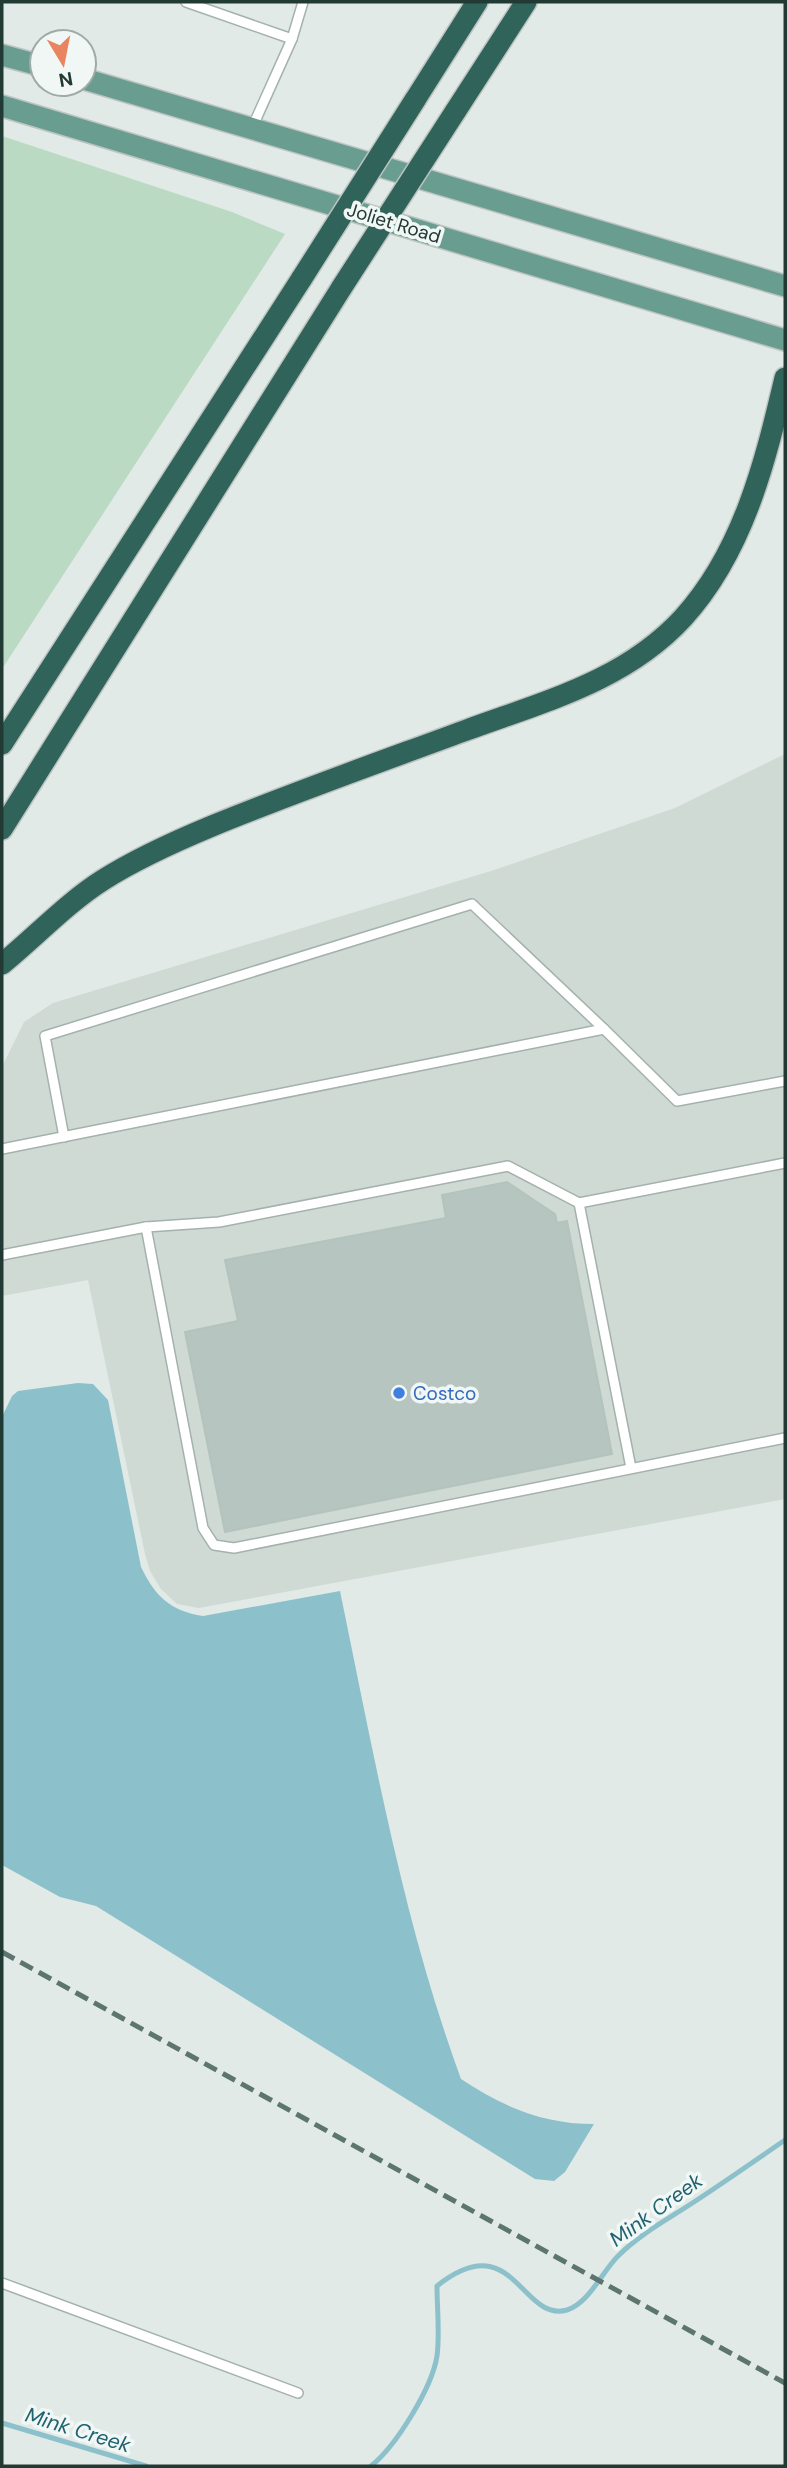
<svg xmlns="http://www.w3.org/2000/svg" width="787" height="2468" font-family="'DM Sans',sans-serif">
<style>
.built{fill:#cfdad5}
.green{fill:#bbdac4}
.water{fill:#8cc1cc}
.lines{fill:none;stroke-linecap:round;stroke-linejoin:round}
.stream{stroke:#8cc1cc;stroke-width:5}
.building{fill:#b6c5bf;stroke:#b3c3bd;stroke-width:2}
.service-casing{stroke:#a4b2ad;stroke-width:12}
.primary-casing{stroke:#bdc4c2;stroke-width:24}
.motorway-casing{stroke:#bdc4c2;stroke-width:24}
.service{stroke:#fff;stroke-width:9}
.primary{stroke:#689d90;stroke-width:21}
.motorway{stroke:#30645a;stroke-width:21}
.rail{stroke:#5d756f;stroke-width:5;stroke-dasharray:14 7;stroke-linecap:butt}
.motorway-bridge-casing{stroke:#bdc4c2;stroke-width:24;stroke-linecap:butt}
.motorway-bridge{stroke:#30645a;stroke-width:21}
.shop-dot{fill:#3f7fe0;stroke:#f1f7f4;stroke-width:2.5}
.labels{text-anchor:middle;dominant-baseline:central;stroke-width:7;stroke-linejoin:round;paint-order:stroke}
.street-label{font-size:19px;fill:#223a34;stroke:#f1f7f4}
.shop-label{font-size:19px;fill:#366cbe;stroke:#f1f7f4;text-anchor:start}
.water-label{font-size:21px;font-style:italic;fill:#206271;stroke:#f1f7f4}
</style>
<rect width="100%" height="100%" fill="#e1eae6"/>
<path class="built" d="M 785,754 L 785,1499 L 199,1608 L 177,1604 L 161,1589 L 150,1571 L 145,1554 L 88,1280 L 2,1296 L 2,1067 L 24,1022 L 53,1003 L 491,871 L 675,808 Z"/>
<path class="green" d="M 2,136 L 232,212 L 285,234 L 2,669 Z"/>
<path class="water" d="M 78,1383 L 93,1384 L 108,1400 L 141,1567 C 155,1596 170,1611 203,1616 L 340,1591 C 374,1755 403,1921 461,2079 C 503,2107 544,2124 594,2124 L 565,2172 L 554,2181 L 535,2179 L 96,1906 L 60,1897 L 2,1865 L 2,1417 L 12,1396 L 18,1391 Z"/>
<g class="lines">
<g class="stream">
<path d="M 2,2423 L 146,2466"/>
<path d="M 371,2466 C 396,2446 432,2388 437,2356 C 440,2334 437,2309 437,2286 C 514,2225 521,2323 567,2310 C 589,2303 602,2272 618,2256 C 641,2233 670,2218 697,2200 C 726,2181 756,2160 785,2140"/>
</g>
</g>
<path class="building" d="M 507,1182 L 555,1214 L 557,1223 L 567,1221 L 612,1454 L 225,1532 L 185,1332 L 238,1321 L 225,1260 L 446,1218 L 442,1195 Z"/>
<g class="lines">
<defs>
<g id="service">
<path d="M 186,2 L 292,39"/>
<path d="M 252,128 L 292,39 L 303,2"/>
<path d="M 64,1137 L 45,1036 L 472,904 L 604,1029"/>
<path d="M 2,1149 L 604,1029 L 677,1101 L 785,1081"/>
<path d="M 146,1227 L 219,1222 L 508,1166 L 579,1203"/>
<path d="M 2,1255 L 146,1227 L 203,1528 L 214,1545 L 234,1548 L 785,1438"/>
<path d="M 631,1468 L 579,1203 L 785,1163"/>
<path d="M 2,2283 L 298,2393"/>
</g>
<g id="primary">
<path d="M 2,55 L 42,66"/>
<path d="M 84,79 L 785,286"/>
<path d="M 2,106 L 785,340"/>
</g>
<g id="motorway">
<path d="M 415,100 L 477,2"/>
<path d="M 455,112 L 526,2"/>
<path d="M 2,744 L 302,278"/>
<path d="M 2,829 L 342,287"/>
<path d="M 2,964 C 34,938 68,902 103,880 C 136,859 176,841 212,826 C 295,792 380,762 464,731 C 542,702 624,682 683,618 C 743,552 765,463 785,378"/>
</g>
</defs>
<use href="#service" class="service-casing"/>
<use href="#primary" class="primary-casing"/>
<use href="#motorway" class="motorway-casing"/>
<use href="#service" class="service"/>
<use href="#primary" class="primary"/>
<use href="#motorway" class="motorway"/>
<path class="rail" d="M 2,1952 L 785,2383"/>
<defs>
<g id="motorway-bridge">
<path d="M 302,278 L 415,100"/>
<path d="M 342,287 L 455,112"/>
</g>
</defs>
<use href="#motorway-bridge" class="motorway-bridge-casing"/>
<use href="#motorway-bridge" class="motorway-bridge"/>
</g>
<circle class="shop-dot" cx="399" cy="1393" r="7"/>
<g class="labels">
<g class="street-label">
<text transform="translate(394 223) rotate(17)">Joliet Road</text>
</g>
<g class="shop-label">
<text x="413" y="1393">Costco</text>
</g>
<g class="water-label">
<text transform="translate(656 2210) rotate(-36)">Mink Creek</text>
<text transform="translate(78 2430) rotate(17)">Mink Creek</text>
</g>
</g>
<rect width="787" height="2468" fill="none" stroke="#223a34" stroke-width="7"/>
<g transform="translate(63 63) rotate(170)"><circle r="33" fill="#f1f7f4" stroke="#9eaba7" stroke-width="2"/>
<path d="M0-5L12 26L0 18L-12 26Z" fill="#e98460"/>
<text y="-10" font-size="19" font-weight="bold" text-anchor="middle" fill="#223a34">N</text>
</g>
</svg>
